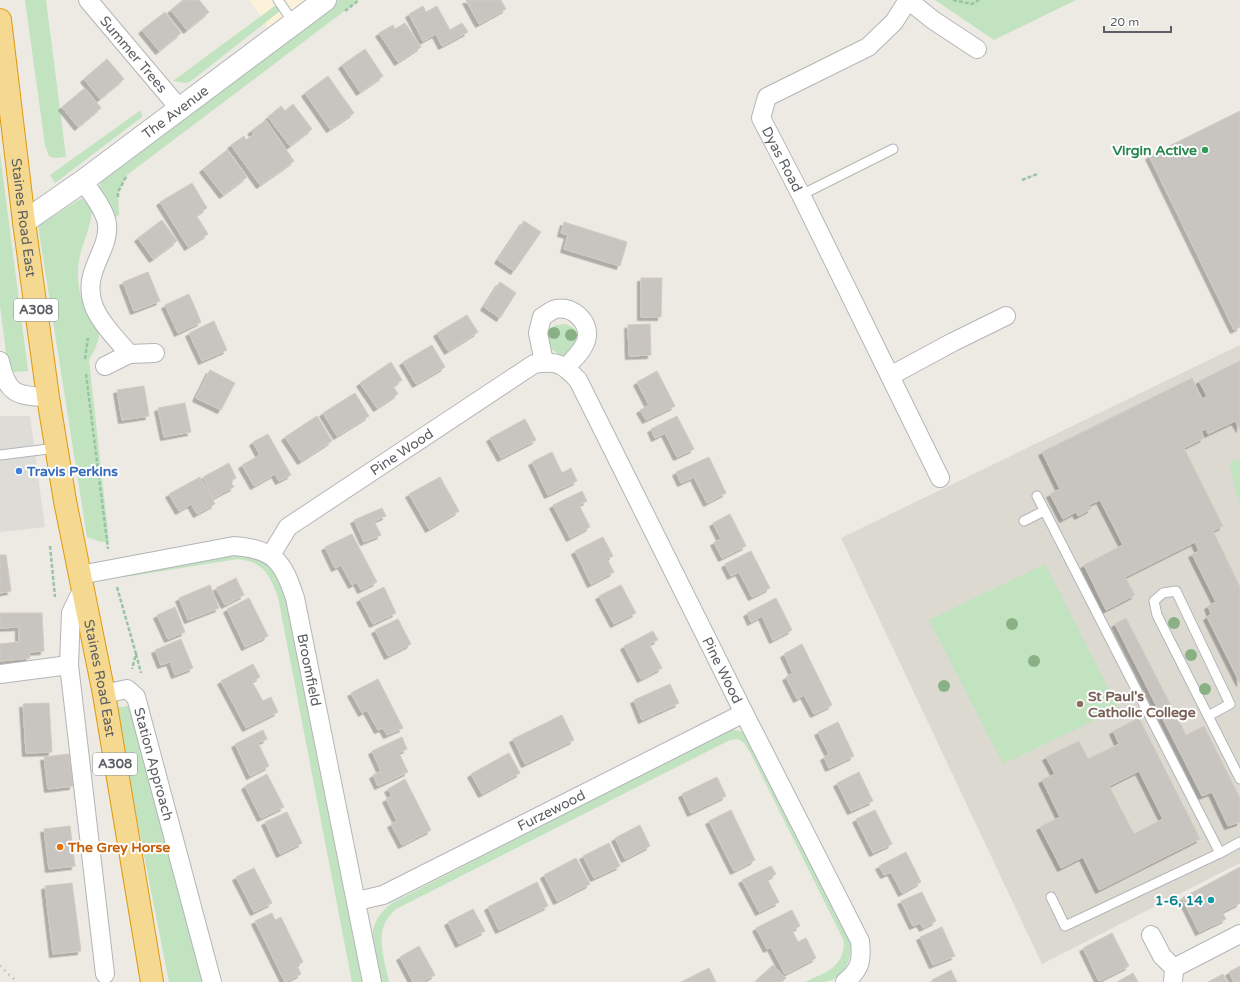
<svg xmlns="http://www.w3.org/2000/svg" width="1240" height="982" font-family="'Varela Round',sans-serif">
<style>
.commercial{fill:#fbf2d9}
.industrial{fill:#dedcd7}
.education{fill:#dcd9d1}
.green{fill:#c1e3c0}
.building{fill:#c8c5c0;stroke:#d1cbc1;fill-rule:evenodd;filter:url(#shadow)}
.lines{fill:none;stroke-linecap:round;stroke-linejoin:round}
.lane-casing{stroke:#b3b5b9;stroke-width:11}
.street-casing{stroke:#b3b5b9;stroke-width:20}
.secondary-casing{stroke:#b4b7bc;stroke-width:24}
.highway-casing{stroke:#e0980f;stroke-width:24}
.path{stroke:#9ac3a4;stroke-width:2.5;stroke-dasharray:4 2;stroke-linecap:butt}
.lane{stroke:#fff;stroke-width:9}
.street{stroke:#fff;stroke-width:18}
.secondary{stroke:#fff;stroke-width:22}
.highway{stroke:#f6d990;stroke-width:22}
.rail{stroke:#b1b2b2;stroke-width:3;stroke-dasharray:1 5;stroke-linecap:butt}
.tree{fill:#8ab186}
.leisure-dot{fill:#2e9e5b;stroke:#fff;stroke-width:1.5}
.shop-dot{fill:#3f7fe0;stroke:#fff;stroke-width:1.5}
.education-dot{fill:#8d6e63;stroke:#fff;stroke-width:1.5}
.food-dot{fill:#e8710a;stroke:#fff;stroke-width:1.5}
.culture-dot{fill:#0f9aa8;stroke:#fff;stroke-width:1.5}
.labels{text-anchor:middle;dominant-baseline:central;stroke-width:4;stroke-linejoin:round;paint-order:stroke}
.shield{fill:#fff;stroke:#8c8e91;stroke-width:1}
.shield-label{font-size:13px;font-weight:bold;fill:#5b5e62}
.street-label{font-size:14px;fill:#5b5e62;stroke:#fff}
.leisure-label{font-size:14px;font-weight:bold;fill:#27864d;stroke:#fff;text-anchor:end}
.shop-label{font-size:14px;font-weight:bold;fill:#366cbe;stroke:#fff;text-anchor:start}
.education-label{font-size:14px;font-weight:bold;fill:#785e54;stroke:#fff;text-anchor:start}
.food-label{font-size:14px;font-weight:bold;fill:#c56008;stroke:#fff;text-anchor:start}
.culture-label{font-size:14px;font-weight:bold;fill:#0d838f;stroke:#fff;text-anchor:end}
</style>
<defs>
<filter id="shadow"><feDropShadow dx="-3.5" dy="3.5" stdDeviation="0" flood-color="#0004"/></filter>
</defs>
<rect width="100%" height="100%" fill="#eceae2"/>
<path class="commercial" d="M 249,0 L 323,0 L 275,37 Z"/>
<path class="industrial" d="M 0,416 L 30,416 L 45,527 L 0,532 Z"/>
<path class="education" d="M 1240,345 L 1240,863 L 1042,964 L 841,538 Z"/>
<g class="green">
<path d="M 25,0 L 46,0 L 66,157 L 55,158 L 49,156 L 45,145 Z"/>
<path d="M 339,0 L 359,0 L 127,175 L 118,192 L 119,215 L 107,223 L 97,189 L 106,176 Z"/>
<path d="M 935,0 L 1076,0 L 994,40 Z"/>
<path d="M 276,5 L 280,11 L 191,81 L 186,83 L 173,81 Z"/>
<path d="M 141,110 L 142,117 L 55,183 L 50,175 Z"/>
<path d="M 0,153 L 28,371 L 14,372 L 8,367 L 0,306 Z"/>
<path d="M 82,198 L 92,210 C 91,231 77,251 78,274 C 78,285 80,297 85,307 C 89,315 99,325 99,334 C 99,343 93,352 89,360 L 109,541 L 101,542 L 87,537 L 38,226 Z"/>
<path d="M 566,324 L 575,329 L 578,340 L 567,355 L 559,355 L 549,347 L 548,334 L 555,325 Z"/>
<path d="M 1240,458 L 1240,507 L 1229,463 Z"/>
<path d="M 232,554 C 269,555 274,568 287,600 L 362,982 L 352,982 L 278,597 C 269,574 264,562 238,559 L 125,577 L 124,572 Z"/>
<path d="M 1045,564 L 1119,709 L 1003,764 L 929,620 Z"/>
<path d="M 132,705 L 204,982 L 169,982 L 115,708 Z"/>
<path d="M 730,729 L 746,732 L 850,939 C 853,957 846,979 824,982 C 818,982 811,982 805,982 C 826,972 844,968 844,941 L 751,754 L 744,743 L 738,739 L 730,740 L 396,909 C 372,929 384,956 389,982 L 380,982 C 374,950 362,925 392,903 Z"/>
</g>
<g class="building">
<path d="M 183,0 L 199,0 L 209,12 L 187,30 L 171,10 Z"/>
<path d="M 466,0 L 501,0 L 506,9 L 479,24 Z"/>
<path d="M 423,6 L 426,12 L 437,6 L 450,30 L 462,23 L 468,32 L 442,46 L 436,34 L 423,41 L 409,14 Z"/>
<path d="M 165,12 L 181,33 L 159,51 L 142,30 Z"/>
<path d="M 405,23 L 421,47 L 398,62 L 379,33 L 393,25 L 395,29 Z"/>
<path d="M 365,49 L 383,76 L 360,92 L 342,65 Z"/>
<path d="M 107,59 L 124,79 L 100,99 L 84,79 Z"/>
<path d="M 328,76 L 354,113 L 330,129 L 305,93 Z"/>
<path d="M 85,88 L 101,108 L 78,127 L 62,107 Z"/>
<path d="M 293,104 L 312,129 L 290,146 L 268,117 L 281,106 L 285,111 Z"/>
<path d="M 1240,111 L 1240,327 L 1234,330 L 1149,156 Z"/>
<path d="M 266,120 L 294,161 L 260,185 L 231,145 L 244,136 L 246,140 L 254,134 L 251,131 Z"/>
<path d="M 227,150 L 247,177 L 223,195 L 203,169 Z"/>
<path d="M 192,183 L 207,208 L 196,215 L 208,234 L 188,247 L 160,202 Z"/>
<path d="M 162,220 L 177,241 L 153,259 L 138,238 Z"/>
<path d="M 524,221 L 541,232 L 514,271 L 498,260 Z"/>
<path d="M 564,222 L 627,242 L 620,266 L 564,249 L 568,235 L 561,233 Z"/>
<path d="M 148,272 L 160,301 L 134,311 L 123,282 Z"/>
<path d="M 641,278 L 662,278 L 661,317 L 641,317 Z"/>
<path d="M 500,282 L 516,293 L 500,318 L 484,307 Z"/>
<path d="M 189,294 L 201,322 L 178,333 L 165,305 Z"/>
<path d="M 467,315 L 478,332 L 448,351 L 437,333 Z"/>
<path d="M 214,321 L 227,350 L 202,361 L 189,333 Z"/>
<path d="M 650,324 L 651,355 L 629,356 L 628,325 Z"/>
<path d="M 432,345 L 445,367 L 416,384 L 403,362 Z"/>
<path d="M 1240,361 L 1240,429 L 1235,421 L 1208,434 L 1206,429 L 1201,431 L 1204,438 L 1184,448 L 1223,526 L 1213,531 L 1240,587 L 1240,683 L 1207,617 L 1211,614 L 1208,606 L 1216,602 L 1192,554 L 1199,551 L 1195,542 L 1125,577 L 1135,595 L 1106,610 L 1084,565 L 1123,545 L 1100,500 L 1089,505 L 1091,509 L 1078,516 L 1076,512 L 1063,519 L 1050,494 L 1060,489 L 1042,452 L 1192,378 L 1202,399 L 1207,396 L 1199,381 Z"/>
<path d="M 391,362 L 402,380 L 393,386 L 398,394 L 377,408 L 360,383 Z"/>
<path d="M 210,370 L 235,383 L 221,410 L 196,398 Z"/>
<path d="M 657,371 L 675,406 L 646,420 L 640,410 L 649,405 L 637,382 Z"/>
<path d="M 144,386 L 149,416 L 122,420 L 117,390 Z"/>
<path d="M 355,393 L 369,416 L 337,436 L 323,413 Z"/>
<path d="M 185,403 L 191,432 L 164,437 L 158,408 Z"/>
<path d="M 317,416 L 332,441 L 301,461 L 285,437 Z"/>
<path d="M 677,416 L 694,449 L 677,457 L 665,433 L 655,438 L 651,429 Z"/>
<path d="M 525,419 L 536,440 L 501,458 L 490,438 Z"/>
<path d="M 268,434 L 291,475 L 279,481 L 275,474 L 254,486 L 242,465 L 260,455 L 253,442 Z"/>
<path d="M 552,452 L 562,473 L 571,468 L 577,481 L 548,495 L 532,462 Z"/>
<path d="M 709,457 L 726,493 L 707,503 L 694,477 L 681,483 L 676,472 Z"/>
<path d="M 229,463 L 236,478 L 230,481 L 234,487 L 213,498 L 203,477 Z"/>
<path d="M 200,477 L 215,504 L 197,514 L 191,504 L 179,511 L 169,494 Z"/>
<path d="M 440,477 L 459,511 L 429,529 L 409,494 Z"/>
<path d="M 582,491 L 587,501 L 579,505 L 590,527 L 570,538 L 553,505 Z"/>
<path d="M 382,508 L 386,516 L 374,521 L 381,535 L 364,542 L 354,520 Z"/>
<path d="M 730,514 L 746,546 L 722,558 L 714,542 L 721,539 L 713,523 Z"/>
<path d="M 352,534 L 377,582 L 361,590 L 357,582 L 352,585 L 341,565 L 335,568 L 325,547 Z"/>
<path d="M 603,537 L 613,556 L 607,559 L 614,572 L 591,584 L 575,551 Z"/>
<path d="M 751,551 L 770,588 L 752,597 L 739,572 L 731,576 L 725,564 Z"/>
<path d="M 0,555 L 6,555 L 11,591 L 0,593 Z"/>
<path d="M 236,578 L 244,595 L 225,605 L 216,588 Z"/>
<path d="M 210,585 L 219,608 L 188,620 L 179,598 Z"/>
<path d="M 621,585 L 636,613 L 614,624 L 599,596 Z"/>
<path d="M 384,587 L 396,613 L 373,624 L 360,599 Z"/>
<path d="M 249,598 L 268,636 L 245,647 L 227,609 Z"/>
<path d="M 776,598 L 792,630 L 773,640 L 762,616 L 751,622 L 747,613 Z"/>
<path d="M 175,607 L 185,632 L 168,639 L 157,615 Z"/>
<path d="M 0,613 L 42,613 L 44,651 L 29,652 L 30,658 L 0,661 L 0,644 L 19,642 L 19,627 L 0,628 Z"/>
<path d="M 1126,618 L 1186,735 L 1204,726 L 1240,798 L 1240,822 L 1228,826 L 1212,792 L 1202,796 L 1115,624 Z"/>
<path d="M 398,619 L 411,644 L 388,656 L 375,630 Z"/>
<path d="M 653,631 L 658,640 L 649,644 L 662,668 L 641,679 L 624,646 Z"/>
<path d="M 181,639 L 193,668 L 175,675 L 170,662 L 161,665 L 155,650 Z"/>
<path d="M 802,644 L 832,705 L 814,714 L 804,695 L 797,699 L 786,677 L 793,673 L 784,654 Z"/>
<path d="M 253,664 L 260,677 L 252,682 L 263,701 L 271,697 L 278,712 L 246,728 L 221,681 Z"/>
<path d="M 378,679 L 403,728 L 387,735 L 383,728 L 378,730 L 367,710 L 362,713 L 351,693 Z"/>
<path d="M 670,684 L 679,703 L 642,720 L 634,700 Z"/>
<path d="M 49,703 L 52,752 L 26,753 L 23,704 Z"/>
<path d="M 562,715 L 574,740 L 525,764 L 513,739 Z"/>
<path d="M 1139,718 L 1200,839 L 1099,890 L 1083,857 L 1061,868 L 1040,827 L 1060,817 L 1042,780 L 1055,774 L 1046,757 L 1079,741 L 1088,759 L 1119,744 L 1113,731 ZM 1139,771 L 1163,819 L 1134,834 L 1109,786 Z"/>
<path d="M 838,722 L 854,756 L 829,768 L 824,757 L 829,754 L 818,732 Z"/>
<path d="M 263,730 L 267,739 L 258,743 L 269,766 L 250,776 L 235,744 Z"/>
<path d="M 402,737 L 407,749 L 399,753 L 408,772 L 378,786 L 373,775 L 381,771 L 372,751 Z"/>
<path d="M 509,753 L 520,773 L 482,794 L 471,774 Z"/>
<path d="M 69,754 L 73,786 L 48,789 L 44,757 Z"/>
<path d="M 859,772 L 873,801 L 851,811 L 837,783 Z"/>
<path d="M 267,774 L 284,807 L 261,818 L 245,786 Z"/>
<path d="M 717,777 L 726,796 L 691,813 L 682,794 Z"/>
<path d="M 405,779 L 431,830 L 402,845 L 391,824 L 397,821 L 386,799 L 392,796 L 388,789 Z"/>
<path d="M 731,810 L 755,860 L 734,871 L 709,821 Z"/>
<path d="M 875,810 L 892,844 L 873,853 L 856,819 Z"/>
<path d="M 287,812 L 302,843 L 280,854 L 265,822 Z"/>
<path d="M 640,825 L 650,846 L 625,859 L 615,838 Z"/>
<path d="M 70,826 L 75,866 L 49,869 L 44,829 Z"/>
<path d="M 609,843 L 620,866 L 594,878 L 583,856 Z"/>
<path d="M 906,852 L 921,882 L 902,893 L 891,872 L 884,875 L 879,866 Z"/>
<path d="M 576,858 L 590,884 L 557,901 L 544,875 Z"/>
<path d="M 771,866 L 776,874 L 767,879 L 779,902 L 759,912 L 742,880 Z"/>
<path d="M 1240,867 L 1240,903 L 1222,912 L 1226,919 L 1199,932 L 1182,898 Z"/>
<path d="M 254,868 L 272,903 L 254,912 L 236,877 Z"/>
<path d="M 537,882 L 548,906 L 499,930 L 488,907 Z"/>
<path d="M 72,883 L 81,951 L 53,954 L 45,886 Z"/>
<path d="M 922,892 L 936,921 L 923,928 L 920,923 L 913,926 L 901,901 Z"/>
<path d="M 473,909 L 485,931 L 459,944 L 448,922 Z"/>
<path d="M 792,910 L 800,926 L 792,930 L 798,942 L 806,938 L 816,958 L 785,974 L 771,947 L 767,949 L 756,928 Z"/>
<path d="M 272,913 L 275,920 L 281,917 L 303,962 L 297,965 L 301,974 L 285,982 L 255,921 Z"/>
<path d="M 942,927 L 955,956 L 933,965 L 920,937 Z"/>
<path d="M 1112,933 L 1129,966 L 1099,981 L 1083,948 Z"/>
<path d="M 419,946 L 435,975 L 422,982 L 413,982 L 400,957 Z"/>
<path d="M 773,965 L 786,978 L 782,982 L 755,982 Z"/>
<path d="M 1240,966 L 1240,982 L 1234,982 L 1229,972 Z"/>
<path d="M 709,968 L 716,982 L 681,982 Z"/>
<path d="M 951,970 L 957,982 L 933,982 L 932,980 Z"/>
<path d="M 1133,973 L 1138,982 L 1117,982 Z"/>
<path d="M 1223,974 L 1227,982 L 1208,982 Z"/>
</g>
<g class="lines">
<defs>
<g id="lane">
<path d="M 278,0 L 293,22"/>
<path d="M 801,195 L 893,149"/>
<path d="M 0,455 L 56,448"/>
<path d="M 1037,496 L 1220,853 L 1240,842"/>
<path d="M 1024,521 L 1044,511"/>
<path d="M 1208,716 L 1230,704 L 1176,591 L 1163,593 L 1154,601 L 1157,615 L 1240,779"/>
<path d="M 1051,897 L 1065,926 L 1220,853"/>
</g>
<g id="street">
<path id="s1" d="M 88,0 L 180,109"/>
<path id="s2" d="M 908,0 L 894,22 L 868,47 L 767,97 L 761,118 L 801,195 L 940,478"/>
<path d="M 908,0 L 933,20 L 977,49"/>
<path d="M 83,181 C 91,193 105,209 107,224 C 110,251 82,271 93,304 C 99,322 117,339 129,354"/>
<path d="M 0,361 C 7,394 16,396 48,397"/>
<path d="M 544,362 L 538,333 L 542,317 C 546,315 551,310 556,309 C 572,306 588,320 587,336 C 586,348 574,359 566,367"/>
<path d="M 105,366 L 129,354 L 155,353"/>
<path d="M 890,376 L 953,342 L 1006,316"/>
<path id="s3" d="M 271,555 L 288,527 L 534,364 C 557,360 563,364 578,380 L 744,713 L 860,941 C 862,960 861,969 845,982"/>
<path id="s4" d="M 80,575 L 234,546 C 274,549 283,561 295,598 L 372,982"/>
<path d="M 83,588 L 71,613 L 69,665 L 105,974"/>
<path d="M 0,674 L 69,665"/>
<path id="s5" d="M 104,694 L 127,689 L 136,697 L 212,982"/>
<path id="s6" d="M 357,901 L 383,895 L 744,713"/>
<path d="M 1151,935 L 1162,956 L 1174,968"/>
<path d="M 1173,982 L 1174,968 L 1240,934"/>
</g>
<g id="secondary">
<path id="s7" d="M 24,222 L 83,181 L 325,0"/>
</g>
<g id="highway">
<path id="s8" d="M 0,20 L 24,222 L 48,397 L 65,501 L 104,694 L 152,982"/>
</g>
</defs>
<use href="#lane" class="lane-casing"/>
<use href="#street" class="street-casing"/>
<use href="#secondary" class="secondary-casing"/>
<use href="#highway" class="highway-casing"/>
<g class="path">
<path d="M 953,0 L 972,4 L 979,0"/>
<path d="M 345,11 L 359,0"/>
<path d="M 1022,180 L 1037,174"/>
<path d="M 118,197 L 118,192 L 126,177"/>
<path d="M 85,359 L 88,338"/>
<path d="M 86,374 L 108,549"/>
<path d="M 50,546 L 55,597"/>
<path d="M 117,587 L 136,654 L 132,669"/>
<path d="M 136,654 L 141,673"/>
</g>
<use href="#lane" class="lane"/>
<use href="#street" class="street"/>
<use href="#secondary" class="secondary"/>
<use href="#highway" class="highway"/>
<path class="rail" d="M 0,966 L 17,982"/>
</g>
<g class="tree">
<circle cx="554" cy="333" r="6"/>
<circle cx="571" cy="335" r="6"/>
<circle cx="1174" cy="623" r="6"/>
<circle cx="1012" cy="624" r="6"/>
<circle cx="1191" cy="655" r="6"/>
<circle cx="1034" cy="661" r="6"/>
<circle cx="944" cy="686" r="6"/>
<circle cx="1205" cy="689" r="6"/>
</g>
<circle class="leisure-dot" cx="1205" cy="150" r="4"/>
<circle class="shop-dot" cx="19" cy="471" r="4"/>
<circle class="education-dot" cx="1080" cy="704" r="4"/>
<circle class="food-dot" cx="60" cy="847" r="4"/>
<circle class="culture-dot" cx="1211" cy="900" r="4"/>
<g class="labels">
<g class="shield">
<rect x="14" y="299" width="44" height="22" rx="3"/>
<rect x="93" y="753" width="44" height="22" rx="3"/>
</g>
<g class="shield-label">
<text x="36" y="310">A308</text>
<text x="115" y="764">A308</text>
</g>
<g class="street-label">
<text stroke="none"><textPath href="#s1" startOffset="71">Summer Trees</textPath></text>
<text stroke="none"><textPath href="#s7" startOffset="187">The Avenue</textPath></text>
<text stroke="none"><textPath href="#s2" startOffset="243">Dyas Road</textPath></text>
<text stroke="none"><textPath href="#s8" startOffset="199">Staines Road East</textPath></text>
<text stroke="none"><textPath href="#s3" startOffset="169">Pine Wood</textPath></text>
<text stroke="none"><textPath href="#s4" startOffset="318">Broomfield</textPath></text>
<text stroke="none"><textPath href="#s3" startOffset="702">Pine Wood</textPath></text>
<text stroke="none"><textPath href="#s8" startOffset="666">Staines Road East</textPath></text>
<text stroke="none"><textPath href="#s5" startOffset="105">Station Approach</textPath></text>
<text stroke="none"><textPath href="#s6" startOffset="215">Furzewood</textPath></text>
</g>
<g class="leisure-label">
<text x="1197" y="150">Virgin Active</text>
</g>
<g class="shop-label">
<text x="27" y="471">Travis Perkins</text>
</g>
<g class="education-label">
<text x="1088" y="696">St Paul's<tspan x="1088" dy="16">Catholic College</tspan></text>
</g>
<g class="food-label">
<text x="68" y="847">The Grey Horse</text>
</g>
<g class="culture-label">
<text x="1203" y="900">1-6, 14</text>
</g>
</g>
<path d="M1104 26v6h67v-6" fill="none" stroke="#5b5e62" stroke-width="2"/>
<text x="1110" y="26" font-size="12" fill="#5b5e62" stroke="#ffffff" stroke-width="3" paint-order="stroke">20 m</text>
</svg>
